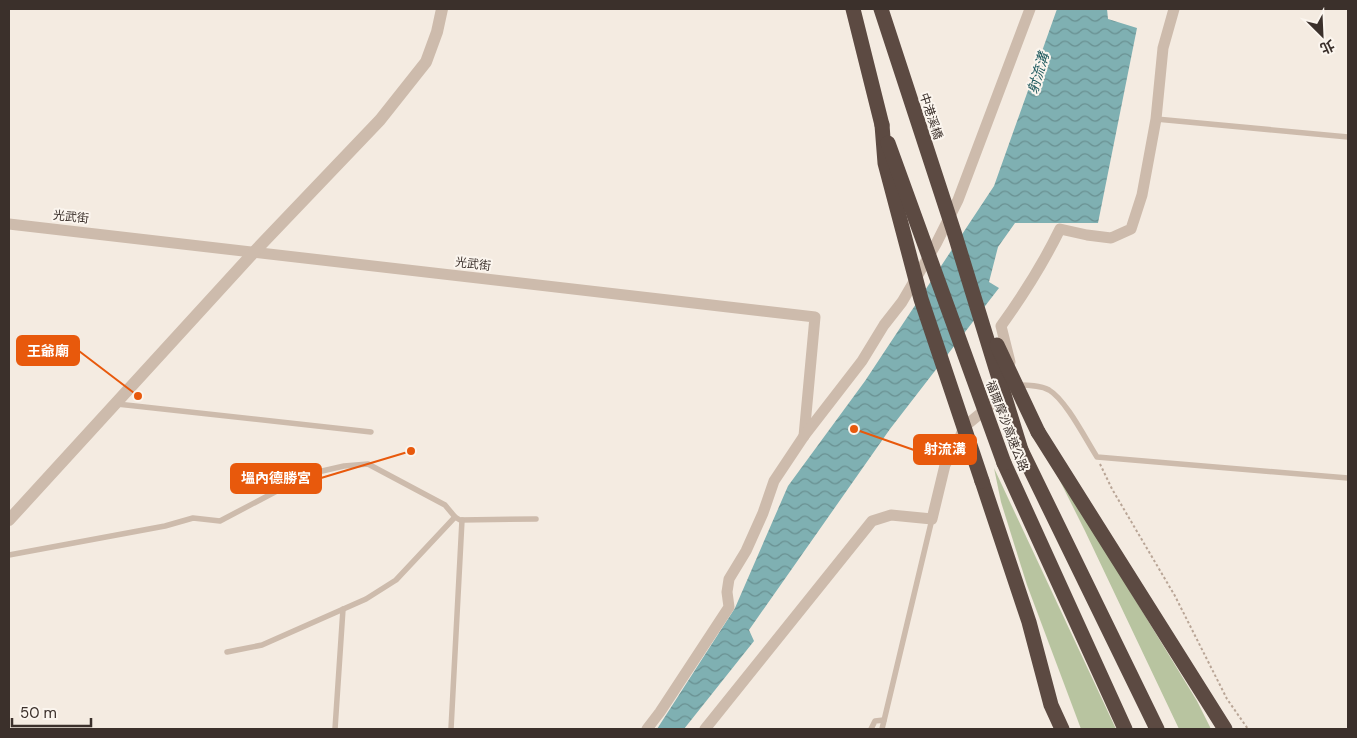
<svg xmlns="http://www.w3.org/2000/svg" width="1357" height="738" font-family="'DM Sans','Noto Sans TC',sans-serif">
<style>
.grass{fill:#b8c4a0}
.water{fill:url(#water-waves)}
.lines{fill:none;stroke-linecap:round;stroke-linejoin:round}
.path{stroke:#b9a596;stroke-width:2;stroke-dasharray:2.5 2.5;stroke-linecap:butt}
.service{stroke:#cdbbac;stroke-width:5.5}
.minor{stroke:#cdbbac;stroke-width:11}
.tertiary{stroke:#cdbbac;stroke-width:12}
.motorway{stroke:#5c4a42;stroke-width:15}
.motorway-bridge{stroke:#5c4a42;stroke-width:15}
.labels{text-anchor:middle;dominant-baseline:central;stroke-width:4;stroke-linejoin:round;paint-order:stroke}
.street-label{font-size:12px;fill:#3b302b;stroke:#fbf5ee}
.water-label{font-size:14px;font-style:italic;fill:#1f5a5e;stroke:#fbf5ee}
.leader{fill:none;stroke:#e8590c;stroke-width:2}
.callout-dot{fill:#e8590c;stroke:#fbf5ee;stroke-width:2}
.callout{fill:#e8590c;stroke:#e8590c;stroke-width:2}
.callout-label{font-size:14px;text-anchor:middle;font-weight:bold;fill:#fff}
</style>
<defs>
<pattern id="water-waves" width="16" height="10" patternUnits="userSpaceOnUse" patternTransform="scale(1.25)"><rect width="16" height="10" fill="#7fb0b2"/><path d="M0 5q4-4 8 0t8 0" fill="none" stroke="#699091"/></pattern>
</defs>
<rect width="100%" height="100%" fill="#f4ebe1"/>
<g class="grass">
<path d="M 1048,457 L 1197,701 L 1211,729 L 1179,729 L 1085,531 Z"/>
<path d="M 994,468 L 1116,729 L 1081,729 L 1027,585 L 1001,502 Z"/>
</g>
<path class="water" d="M 1057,9 L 1107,9 L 1108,19 L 1137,28 L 1098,223 L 1015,223 L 998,247 L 989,282 L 999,288 L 890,429 L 749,630 L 754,641 L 684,729 L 657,729 L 735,608 L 788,486 L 865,381 L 994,186 Z"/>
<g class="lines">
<path class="path" d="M 1100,464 L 1112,489 L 1175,596 L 1227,699 L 1248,729"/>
<g class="service">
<path d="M 1156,119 L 1348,137"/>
<path d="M 1018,385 C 1028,385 1040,385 1049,390 C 1066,400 1086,440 1097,457 L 1348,478"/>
<path d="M 117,404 L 371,432"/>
<path d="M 9,555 L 165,526 L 193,518 L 220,521 L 309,474 L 344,466 L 368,464 L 445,505 L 455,517 L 460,520 L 536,519"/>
<path d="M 227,652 L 262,645 L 366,599 L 396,580 L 455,517"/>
<path d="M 335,729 L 343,609"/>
<path d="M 451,729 L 462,520"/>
<path d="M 871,729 L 875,721 L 884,720"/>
<path d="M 882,729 L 932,519"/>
</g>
<g class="minor">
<path d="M 9,224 L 815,317 L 804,436"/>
<path d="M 1010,362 L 1001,326 C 1024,294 1043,264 1060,229 L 1087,235 L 1111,238 L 1131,229 L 1142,195 L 1156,119 L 1163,48 L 1174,9"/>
<path d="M 647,729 L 660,712 L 729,607 L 727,592 L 729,579 L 746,551 L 763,513 L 774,481 L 804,436 L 862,361 L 884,325 L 902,302 L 936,244 L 958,200 L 1030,9"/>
<path d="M 705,729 L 872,521 L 891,515 L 932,519 L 945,465 L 956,447 L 964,427 L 1009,390"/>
</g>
<path class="tertiary" d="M 9,520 L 255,251 L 380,120 L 426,62 L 437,32 L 442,9"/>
<g class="motorway">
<path d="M 853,9 L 882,125"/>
<path d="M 1038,432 L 1225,729"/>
<path d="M 1021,450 L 1157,729"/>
<path d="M 1004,463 L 1125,729"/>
<path d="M 982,481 L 1029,622 L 1051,705 L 1062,729"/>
</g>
<g class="motorway-bridge">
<path d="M 881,9 L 954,232 L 1021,450"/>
<path d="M 882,125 L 885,163 L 921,299 L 982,481"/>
<path d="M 888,143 L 1004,463"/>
<path d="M 997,345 L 1038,432"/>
</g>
</g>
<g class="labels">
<g class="street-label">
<text transform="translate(931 116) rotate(72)">中港溪橋</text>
<text transform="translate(71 217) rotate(6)">光武街</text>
<text transform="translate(473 264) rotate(7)">光武街</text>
<text transform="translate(1007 426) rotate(69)">福爾摩沙高速公路</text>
</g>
<g class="water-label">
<text transform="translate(1038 73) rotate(-73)">射流溝</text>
</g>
</g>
<path class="leader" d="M138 396L79 351M854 429L914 450M411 451L321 478"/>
<g class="callout-dot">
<circle cx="138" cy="396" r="5"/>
<circle cx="854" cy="429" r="5"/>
<circle cx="411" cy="451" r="5"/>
</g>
<g class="callout">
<rect x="17" y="336" width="62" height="29" rx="5"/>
<rect x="914" y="435" width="62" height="29" rx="5"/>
<rect x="231" y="464" width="90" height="29" rx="5"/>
</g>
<g class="callout-label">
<text x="48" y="356">王爺廟</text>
<text x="945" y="454">射流溝</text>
<text x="276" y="483">塭內德勝宮</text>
</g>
<rect width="1357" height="738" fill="none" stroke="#3b302b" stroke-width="20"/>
<g transform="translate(1322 35) rotate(156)" stroke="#fbf5ee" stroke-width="4" paint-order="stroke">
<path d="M0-4L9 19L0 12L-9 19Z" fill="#3b302b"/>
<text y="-8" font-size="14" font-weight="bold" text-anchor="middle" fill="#3b302b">北</text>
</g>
<path d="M12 718v8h79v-8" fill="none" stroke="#3b302b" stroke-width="2.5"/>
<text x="20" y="718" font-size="15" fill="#3b302b" stroke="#fbf5ee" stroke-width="4" paint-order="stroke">50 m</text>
</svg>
